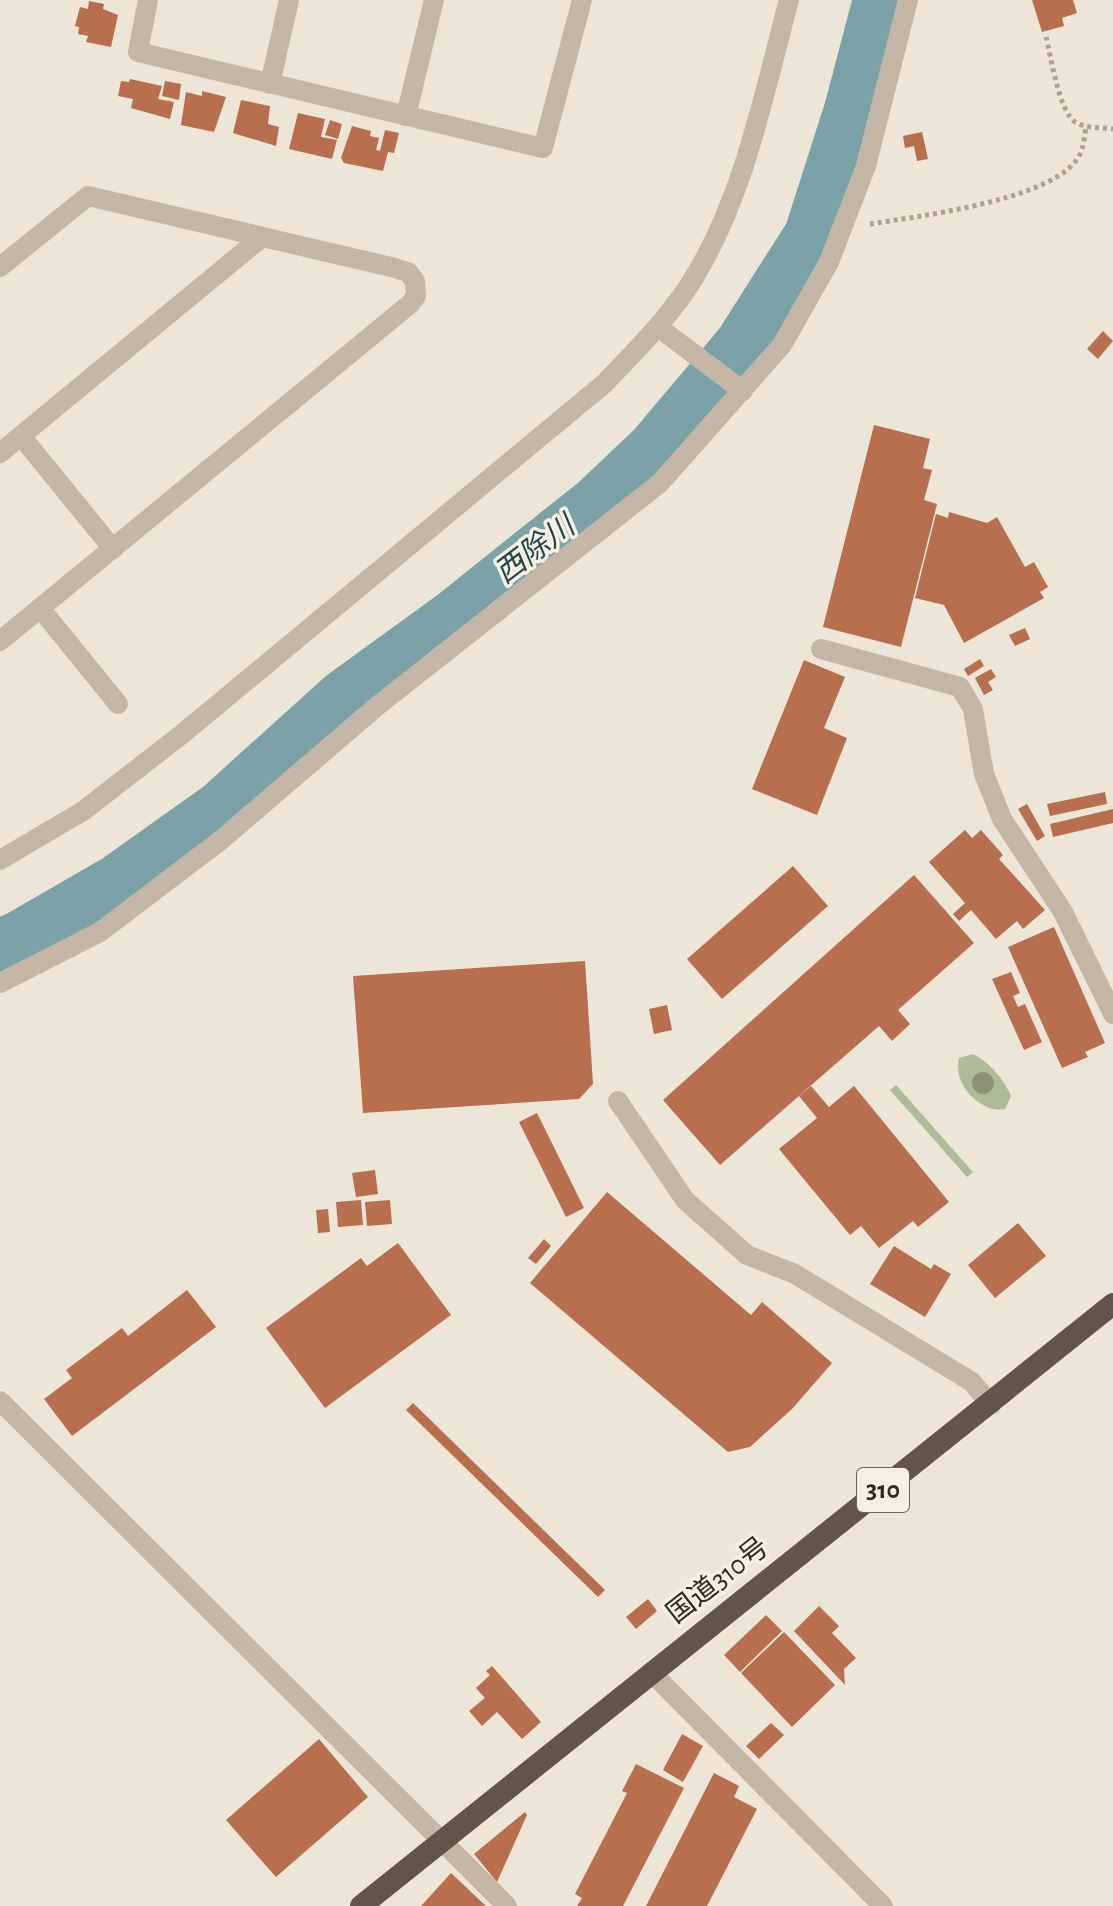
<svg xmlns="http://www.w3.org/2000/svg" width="1113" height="1906" font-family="'Alegreya Sans','Noto Sans JP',sans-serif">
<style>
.green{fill:#aebb9b}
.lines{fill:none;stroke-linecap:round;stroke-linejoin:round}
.river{stroke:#7ba2a7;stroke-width:54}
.building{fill:#b76f4d}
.path{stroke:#afa091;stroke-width:5;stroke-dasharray:4 4;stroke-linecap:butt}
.minor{stroke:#c4b6a7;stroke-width:20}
.trunk{stroke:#62544c;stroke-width:22}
.tree{fill:#8e917a}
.labels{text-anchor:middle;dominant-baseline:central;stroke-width:7;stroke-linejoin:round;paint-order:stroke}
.shield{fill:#f6efe4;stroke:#6c665f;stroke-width:2}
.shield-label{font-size:26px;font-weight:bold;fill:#312b26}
.street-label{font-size:28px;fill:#312b26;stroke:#f6efe4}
.water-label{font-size:30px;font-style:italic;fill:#21474e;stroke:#f6efe4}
</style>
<rect width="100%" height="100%" fill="#eee5d9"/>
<g class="green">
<path d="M 973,1054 C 989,1062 1004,1079 1011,1096 L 1005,1109 C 979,1114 952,1082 959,1058 Z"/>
<path d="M 896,1085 L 973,1172 L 967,1177 L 890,1090 Z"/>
</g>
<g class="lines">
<path class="river" d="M 0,946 L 19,938 L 116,882 L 220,808 L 344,696 L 453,617 L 596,503 L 655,447 L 741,345 L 811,235 L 851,110 L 880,0"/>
</g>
<g class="building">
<path d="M 1032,0 L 1073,0 L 1077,13 L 1062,18 L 1064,26 L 1042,32 Z"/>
<path d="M 89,1 L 104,4 L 103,9 L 118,15 L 111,47 L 86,42 L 88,36 L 78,34 L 79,27 L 75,26 L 80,7 L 88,9 Z"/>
<path d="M 130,79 L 162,86 L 158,99 L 174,102 L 170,119 L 131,108 L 133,99 L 118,96 L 121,81 L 129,82 Z"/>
<path d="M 165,81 L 181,84 L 179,100 L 162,96 Z"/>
<path d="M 202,91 L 226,97 L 214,132 L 181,125 L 186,92 L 202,96 Z"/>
<path d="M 241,100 L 270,106 L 268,124 L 279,127 L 276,146 L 233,133 Z"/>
<path d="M 298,113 L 325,119 L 321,137 L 337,140 L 332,159 L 289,149 Z"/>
<path d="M 330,120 L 342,124 L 338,139 L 325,135 Z"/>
<path d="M 352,126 L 371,131 L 370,136 L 379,138 L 376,150 L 380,151 L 385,130 L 399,133 L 394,153 L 388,152 L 383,171 L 344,163 L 341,158 Z"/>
<path d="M 922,132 L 928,159 L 917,161 L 914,146 L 905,148 L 903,136 Z"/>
<path d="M 1103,331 L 1113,341 L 1098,359 L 1087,349 Z"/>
<path d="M 874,425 L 930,439 L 923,468 L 932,470 L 924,500 L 937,504 L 901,647 L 823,627 Z"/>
<path d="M 949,512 L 987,523 L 997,517 L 1025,567 L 1034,562 L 1048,587 L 1040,592 L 1044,598 L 964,643 L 944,605 L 915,598 L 936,514 L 948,518 Z"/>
<path d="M 1025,628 L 1030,639 L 1015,646 L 1009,635 Z"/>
<path d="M 980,659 L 984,666 L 968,676 L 964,669 Z"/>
<path d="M 804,660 L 845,677 L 824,728 L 847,738 L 817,815 L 752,789 Z"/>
<path d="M 991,669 L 996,677 L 988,682 L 993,690 L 984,695 L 975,678 Z"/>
<path d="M 1105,792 L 1107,804 L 1050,816 L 1047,804 Z"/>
<path d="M 1027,804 L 1045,836 L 1037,841 L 1018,809 Z"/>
<path d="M 1113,809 L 1113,823 L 1053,837 L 1050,824 Z"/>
<path d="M 965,830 L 972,838 L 981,830 L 1003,855 L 999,859 L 1045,910 L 1023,929 L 1017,921 L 996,939 L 971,910 L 959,921 L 953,914 L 965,903 L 929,862 Z"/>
<path d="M 793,866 L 828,906 L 722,999 L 687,959 Z"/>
<path d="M 914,875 L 974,943 L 898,1010 L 910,1024 L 892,1041 L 879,1026 L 720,1165 L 663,1100 Z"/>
<path d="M 1054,927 L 1105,1043 L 1085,1052 L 1088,1057 L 1062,1068 L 1008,947 Z"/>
<path d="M 585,961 L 593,1084 L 579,1099 L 363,1113 L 353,976 Z"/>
<path d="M 1011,972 L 1020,993 L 1013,996 L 1018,1007 L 1025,1004 L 1042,1042 L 1024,1050 L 992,979 Z"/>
<path d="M 667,1005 L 672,1030 L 654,1034 L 649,1009 Z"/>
<path d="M 811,1086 L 829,1107 L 854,1086 L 949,1202 L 918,1227 L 913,1221 L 879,1248 L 861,1226 L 850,1235 L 779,1149 L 817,1118 L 799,1096 Z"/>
<path d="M 537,1113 L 584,1208 L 566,1217 L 519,1122 Z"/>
<path d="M 375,1170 L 378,1194 L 356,1197 L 352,1173 Z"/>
<path d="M 607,1192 L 751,1315 L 762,1302 L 832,1363 L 793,1408 L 750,1447 L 728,1452 L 530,1283 Z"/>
<path d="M 361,1200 L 363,1225 L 338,1227 L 336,1202 Z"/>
<path d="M 390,1200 L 392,1224 L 367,1226 L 365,1202 Z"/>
<path d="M 328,1209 L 330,1232 L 318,1233 L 316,1210 Z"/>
<path d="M 1018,1223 L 1046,1256 L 995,1298 L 968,1265 Z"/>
<path d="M 544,1239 L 551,1246 L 536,1264 L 528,1258 Z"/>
<path d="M 398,1243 L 451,1315 L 325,1408 L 266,1328 L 361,1258 L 367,1266 Z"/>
<path d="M 894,1246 L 931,1269 L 934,1264 L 951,1274 L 925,1317 L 870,1284 Z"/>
<path d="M 187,1290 L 216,1327 L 72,1436 L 44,1399 L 72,1378 L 66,1370 L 122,1328 L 128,1336 Z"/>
<path d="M 413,1403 L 605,1590 L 598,1597 L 406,1410 Z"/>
<path d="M 648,1599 L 657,1611 L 636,1629 L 626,1617 Z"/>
<path d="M 819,1606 L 839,1626 L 832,1633 L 856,1658 L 844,1669 L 845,1685 L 794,1631 Z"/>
<path d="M 766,1615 L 782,1631 L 740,1672 L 724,1655 Z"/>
<path d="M 784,1632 L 835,1685 L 792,1727 L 741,1673 Z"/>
<path d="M 492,1666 L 541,1722 L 522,1739 L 497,1712 L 482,1726 L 469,1711 L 485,1698 L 476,1688 L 490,1675 L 486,1671 Z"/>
<path d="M 771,1723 L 784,1735 L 759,1759 L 746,1746 Z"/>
<path d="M 682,1734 L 703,1746 L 683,1782 L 663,1770 Z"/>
<path d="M 319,1739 L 368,1797 L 276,1877 L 226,1820 Z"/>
<path d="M 636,1764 L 684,1788 L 623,1906 L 577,1906 L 582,1898 L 575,1894 L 627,1793 L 622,1791 Z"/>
<path d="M 714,1773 L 739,1786 L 734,1797 L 757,1809 L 707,1906 L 646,1906 Z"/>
<path d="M 525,1812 L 527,1815 L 497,1882 L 474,1854 Z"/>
<path d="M 451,1873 L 486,1906 L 421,1906 Z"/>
</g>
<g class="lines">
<g class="path">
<path d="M 1046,37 C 1051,57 1059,111 1075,122 C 1087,129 1100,127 1113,129"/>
<path d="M 870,224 C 920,216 1043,201 1075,162 C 1084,151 1084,139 1086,127"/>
</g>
<g class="minor">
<path d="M 148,0 L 138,52 L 543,148 L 582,0"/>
<path d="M 270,84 L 289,0"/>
<path d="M 406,116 L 434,0"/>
<path d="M 0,267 L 88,196 L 391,267 L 408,272 L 415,281 L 416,296 L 410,304 L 0,641"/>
<path d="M 658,327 L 743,391"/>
<path d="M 21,436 L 113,549"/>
<path d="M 0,453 L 262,237"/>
<path d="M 40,608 L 118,704"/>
<path d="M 821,649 L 960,687 L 973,709 L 984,774 L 1002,819 L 1063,912 L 1113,1014"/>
<path d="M 0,860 L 83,811 L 181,735 L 605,383 C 636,350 671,316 695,276 C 745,193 764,93 789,0"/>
<path d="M 0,983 L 100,932 L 221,840 L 376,707 L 660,483 L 782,345 L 829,262 L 866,166 L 908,0"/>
<path d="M 618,1101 L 685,1200 L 747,1255 L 795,1274 L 972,1382 L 991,1405"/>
<path d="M 0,1401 L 507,1906"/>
<path d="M 651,1672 L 883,1906"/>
</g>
<path class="trunk" d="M 361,1906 L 1113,1304"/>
</g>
<circle class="tree" cx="983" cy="1083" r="11"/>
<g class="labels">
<rect class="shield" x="857" y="1468" width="52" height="44" rx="6"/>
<g class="shield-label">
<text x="883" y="1490">310</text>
</g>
<g class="street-label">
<text transform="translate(718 1581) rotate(-38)">国道310号</text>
</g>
<g class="water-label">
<text transform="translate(535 550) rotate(-37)">西除川</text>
</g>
</g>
</svg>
